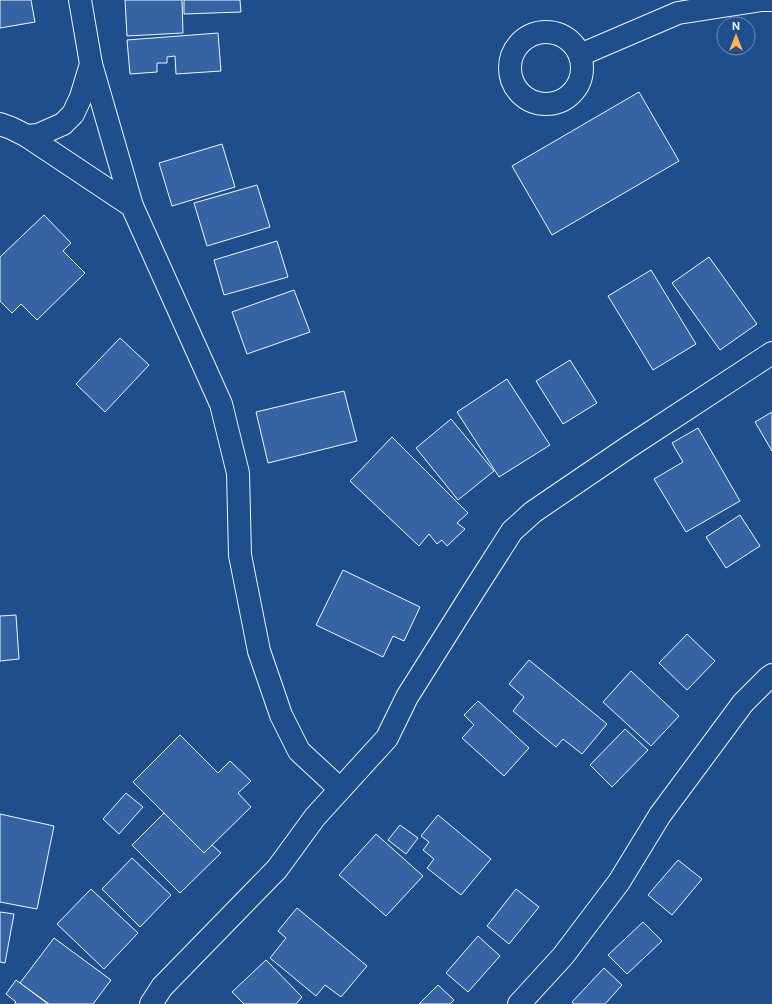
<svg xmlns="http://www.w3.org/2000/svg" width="772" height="1004" font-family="'DM Sans',sans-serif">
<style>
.building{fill:#3563a3;stroke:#f2f6ff}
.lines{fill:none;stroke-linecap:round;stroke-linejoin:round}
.minor-casing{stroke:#f2f6ff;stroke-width:24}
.minor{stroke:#1f4e8c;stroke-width:22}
</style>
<rect width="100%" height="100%" fill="#1f4e8c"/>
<g class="building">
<path d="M 0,0 L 31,0 L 35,22 L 0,28 Z"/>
<path d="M 125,0 L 182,0 L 183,33 L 127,36 Z"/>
<path d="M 184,0 L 240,0 L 241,12 L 184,14 Z"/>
<path d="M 218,33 L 221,71 L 176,74 L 175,56 L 167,57 L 167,63 L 157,63 L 157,72 L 130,74 L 127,40 Z"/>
<path d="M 639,92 L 679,161 L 552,235 L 512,166 Z"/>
<path d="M 222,144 L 235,187 L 172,206 L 159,163 Z"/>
<path d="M 257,185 L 270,227 L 207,246 L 194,203 Z"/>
<path d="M 44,215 L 71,243 L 63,251 L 85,273 L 37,320 L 21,304 L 12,313 L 0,301 L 0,257 Z"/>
<path d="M 277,241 L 288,277 L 224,295 L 214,260 Z"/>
<path d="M 709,257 L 757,324 L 720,350 L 672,283 Z"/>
<path d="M 651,270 L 696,344 L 653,370 L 608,296 Z"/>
<path d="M 294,290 L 310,332 L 247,354 L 232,312 Z"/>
<path d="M 120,338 L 149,365 L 105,412 L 76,384 Z"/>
<path d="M 570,360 L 597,403 L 563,424 L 536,381 Z"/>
<path d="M 507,379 L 550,445 L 499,477 L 457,412 Z"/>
<path d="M 344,391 L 357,441 L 268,463 L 256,412 Z"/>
<path d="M 772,412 L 772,451 L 755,422 Z"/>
<path d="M 451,419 L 494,471 L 458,500 L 416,448 Z"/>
<path d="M 698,428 L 740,501 L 686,532 L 654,479 L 683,462 L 672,443 Z"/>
<path d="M 392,437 L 468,513 L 457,523 L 465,529 L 447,546 L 442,540 L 437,544 L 429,534 L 419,546 L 350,481 Z"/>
<path d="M 740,515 L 760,546 L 726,568 L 706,537 Z"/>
<path d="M 343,570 L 420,607 L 404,641 L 393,636 L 383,657 L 316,625 Z"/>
<path d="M 16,615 L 19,659 L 0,661 L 0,616 Z"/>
<path d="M 687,634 L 715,661 L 687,690 L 659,663 Z"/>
<path d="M 529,660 L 607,724 L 582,754 L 563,739 L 556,747 L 513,711 L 524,697 L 509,684 Z"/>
<path d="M 631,671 L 679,716 L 651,746 L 603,702 Z"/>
<path d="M 478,701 L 529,748 L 504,776 L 462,738 L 474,725 L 464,715 Z"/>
<path d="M 625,729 L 648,750 L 612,787 L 590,765 Z"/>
<path d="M 180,735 L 218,773 L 230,761 L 251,781 L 238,793 L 251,807 L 204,853 L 133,782 Z"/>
<path d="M 126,793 L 143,807 L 119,834 L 103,819 Z"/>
<path d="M 164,813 L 204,853 L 212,845 L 221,853 L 180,893 L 132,845 Z"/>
<path d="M 0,814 L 54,826 L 37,909 L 0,902 Z"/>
<path d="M 438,815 L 491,859 L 461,895 L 427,868 L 434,859 L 423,850 L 429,842 L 421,836 Z"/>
<path d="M 400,825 L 418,838 L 406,854 L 388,840 Z"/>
<path d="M 376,834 L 423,876 L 386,916 L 339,875 Z"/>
<path d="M 132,858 L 171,895 L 140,927 L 102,889 Z"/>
<path d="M 678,860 L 702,879 L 672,915 L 648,895 Z"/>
<path d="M 91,889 L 138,933 L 104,969 L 57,924 Z"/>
<path d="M 516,889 L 539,907 L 509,944 L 487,926 Z"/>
<path d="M 297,908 L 367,966 L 341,997 L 325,985 L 316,996 L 270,958 L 286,938 L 278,931 Z"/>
<path d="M 0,912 L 14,914 L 5,963 L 0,962 Z"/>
<path d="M 643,922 L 662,941 L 627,974 L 608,955 Z"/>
<path d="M 478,936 L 500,956 L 468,992 L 446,973 Z"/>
<path d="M 54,938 L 111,980 L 93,1004 L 49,1004 L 20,983 Z"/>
<path d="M 266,960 L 302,997 L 296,1004 L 244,1004 L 232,992 Z"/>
<path d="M 604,968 L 622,985 L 605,1004 L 574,1004 L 572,1002 Z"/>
<path d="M 16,980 L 48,1004 L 14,1004 L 16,1002 L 6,994 Z"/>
<path d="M 438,985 L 454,1000 L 450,1004 L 419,1004 Z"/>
</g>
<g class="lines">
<defs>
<g id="minor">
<circle cx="546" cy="68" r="36"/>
<path d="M 580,55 L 678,13 L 762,0 L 772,0"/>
<path d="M 91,64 L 132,206"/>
<path d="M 0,124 L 11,128 L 27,136 L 38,135 L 63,124 L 73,114 L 81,97 L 91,64 L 80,0"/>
<path d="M 27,136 L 132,206 L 221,404 L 238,473 L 240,555 L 259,651 L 281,715 L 299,751 L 340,789"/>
<path d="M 151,1004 L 162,987 L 277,869 L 315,817 L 387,738 L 407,697 L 473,592 L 512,531 L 533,512 L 627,448 L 772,353"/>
<path d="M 519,1004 L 563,956 L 619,882 L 660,815 L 743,703 L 768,678 L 772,675"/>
</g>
</defs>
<use href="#minor" class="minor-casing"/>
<use href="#minor" class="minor"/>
</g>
<g transform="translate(736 36)"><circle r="19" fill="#1f4e8c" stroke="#7391ba"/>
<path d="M0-3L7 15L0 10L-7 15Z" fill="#ffb74d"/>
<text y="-6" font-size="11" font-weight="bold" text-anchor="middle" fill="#f2f6ff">N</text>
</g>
</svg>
